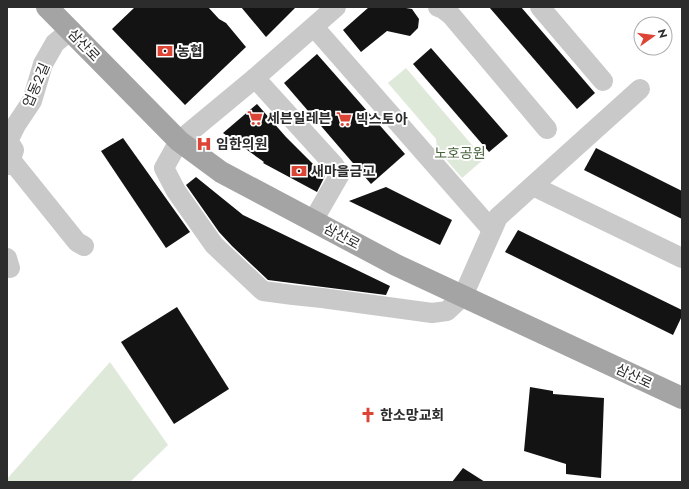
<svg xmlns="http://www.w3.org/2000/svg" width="689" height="489" font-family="Jost,'Noto Sans KR',sans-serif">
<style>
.green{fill:#dfe9d9}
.building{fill:#131313}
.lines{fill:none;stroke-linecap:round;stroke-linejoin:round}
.minor{stroke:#c9c9c9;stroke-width:20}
.major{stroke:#a4a4a4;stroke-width:22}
.labels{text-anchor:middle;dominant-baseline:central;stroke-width:4;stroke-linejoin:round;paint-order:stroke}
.street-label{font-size:14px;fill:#2c2c2c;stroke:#fff}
.poi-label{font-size:14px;font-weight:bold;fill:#2c2c2c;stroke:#fff;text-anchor:start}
.park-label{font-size:14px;fill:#48643c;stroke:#fff}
</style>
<rect width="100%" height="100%" fill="#fff"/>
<g class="green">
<path d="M 406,68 L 484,159 L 462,178 L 437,149 L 436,139 L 388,83 Z"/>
<path d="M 110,362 L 168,445 L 130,482 L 7,482 L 7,479 Z"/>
</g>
<g class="building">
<path d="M 135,7 L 208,7 L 219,19 L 226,23 L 246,47 L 185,105 L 112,29 Z"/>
<path d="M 241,7 L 296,7 L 266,37 Z"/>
<path d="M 369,7 L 400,7 L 412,9 L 419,19 L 418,28 L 410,36 L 387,31 L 361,52 L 343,30 Z"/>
<path d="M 489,7 L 521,7 L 595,93 L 577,109 Z"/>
<path d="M 431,48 L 508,136 L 489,152 L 413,64 Z"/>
<path d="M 317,54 L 405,154 L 371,184 L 284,83 Z"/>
<path d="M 257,104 L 286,137 L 325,176 L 317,192 L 263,163 L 264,162 L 223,133 Z"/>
<path d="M 123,138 L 190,232 L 166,248 L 101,151 Z"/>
<path d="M 596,148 L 682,191 L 682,219 L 584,170 Z"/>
<path d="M 196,177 L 243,215 L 390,286 L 386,295 L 268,280 L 232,246 L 219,232 L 186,185 Z"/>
<path d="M 386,187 L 452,220 L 440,245 L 349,201 Z"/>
<path d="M 518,230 L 682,310 L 682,316 L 673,335 L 505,252 Z"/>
<path d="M 177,307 L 229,389 L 174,424 L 121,342 Z"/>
<path d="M 530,387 L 553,391 L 553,394 L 604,398 L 601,478 L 566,474 L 566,464 L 524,451 Z"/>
<path d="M 463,468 L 485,482 L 452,482 Z"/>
</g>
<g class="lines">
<g class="minor">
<path d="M 336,7 L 255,78 L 179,141 L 164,168 L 176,191 L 214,245 L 263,291 L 293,295 L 322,298 L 432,313 L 447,311 L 463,296 L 498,217 L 640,89"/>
<path d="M 438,7 L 442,8 L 451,15 L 547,129"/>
<path d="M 540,7 L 603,81"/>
<path d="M 314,27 L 492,230"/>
<path d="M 255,78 L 334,165 L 340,174 L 313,221"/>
<path d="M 7,155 L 77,242 L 84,246"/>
<path d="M 7,165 L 9,165 L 14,150 L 9,142 L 9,139 L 16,125 L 32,101 L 43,64 L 55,43 L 71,30"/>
<path d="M 533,186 L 682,258"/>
<path d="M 7,258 L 10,268"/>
</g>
<path class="major" d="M 47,7 L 179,141 L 221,172 L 396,265 L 682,398"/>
</g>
<defs>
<symbol id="bank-bare" viewBox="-9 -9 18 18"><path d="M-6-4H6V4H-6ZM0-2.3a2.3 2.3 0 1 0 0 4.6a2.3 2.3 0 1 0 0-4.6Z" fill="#dc4435" stroke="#fff" stroke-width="2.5" paint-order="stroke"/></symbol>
<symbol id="supermarket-bare" viewBox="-9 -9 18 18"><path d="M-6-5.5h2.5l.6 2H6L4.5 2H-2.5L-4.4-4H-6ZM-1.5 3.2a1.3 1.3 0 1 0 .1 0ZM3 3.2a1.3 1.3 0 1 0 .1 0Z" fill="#dc4435" stroke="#fff" stroke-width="2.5" paint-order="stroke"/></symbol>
<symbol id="hospital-bare" viewBox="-9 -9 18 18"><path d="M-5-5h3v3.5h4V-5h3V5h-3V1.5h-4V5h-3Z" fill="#dc4435" stroke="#fff" stroke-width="2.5" paint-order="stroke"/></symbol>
<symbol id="church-bare" viewBox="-9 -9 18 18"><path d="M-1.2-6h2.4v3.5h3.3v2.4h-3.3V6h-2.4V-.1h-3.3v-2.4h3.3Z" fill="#dc4435" stroke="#fff" stroke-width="2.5" paint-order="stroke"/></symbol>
</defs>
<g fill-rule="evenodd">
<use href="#bank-bare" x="154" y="40" width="22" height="22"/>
<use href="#supermarket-bare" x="244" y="107" width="22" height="22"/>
<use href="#supermarket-bare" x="333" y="108" width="22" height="22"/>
<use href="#hospital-bare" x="193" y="133" width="22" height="22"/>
<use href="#bank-bare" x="288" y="160" width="22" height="22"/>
<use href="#church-bare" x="357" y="404" width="22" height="22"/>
</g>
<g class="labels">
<g class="street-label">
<text transform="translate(84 45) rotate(46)">삼산로</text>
<text transform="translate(36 85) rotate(-67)">업동2길</text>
<text transform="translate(342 236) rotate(28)">삼산로</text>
<text transform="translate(634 376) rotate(25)">삼산로</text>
</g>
<g class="poi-label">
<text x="177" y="51">농협</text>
<text x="267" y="118">세븐일레븐</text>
<text x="356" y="119">빅스토아</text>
<text x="216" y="144">임한의원</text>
<text x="311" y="171">새마을금고</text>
<text x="380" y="415">한소망교회</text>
</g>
<g class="park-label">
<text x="460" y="153">노호공원</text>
</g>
</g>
<rect width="689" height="489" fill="none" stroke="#2c2c2c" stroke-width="16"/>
<g transform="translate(653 36) rotate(76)"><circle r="19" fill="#ffffff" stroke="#ababab"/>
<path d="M0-3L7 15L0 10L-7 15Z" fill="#dc4435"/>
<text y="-6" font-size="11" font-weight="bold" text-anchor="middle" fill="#2c2c2c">N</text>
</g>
</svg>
